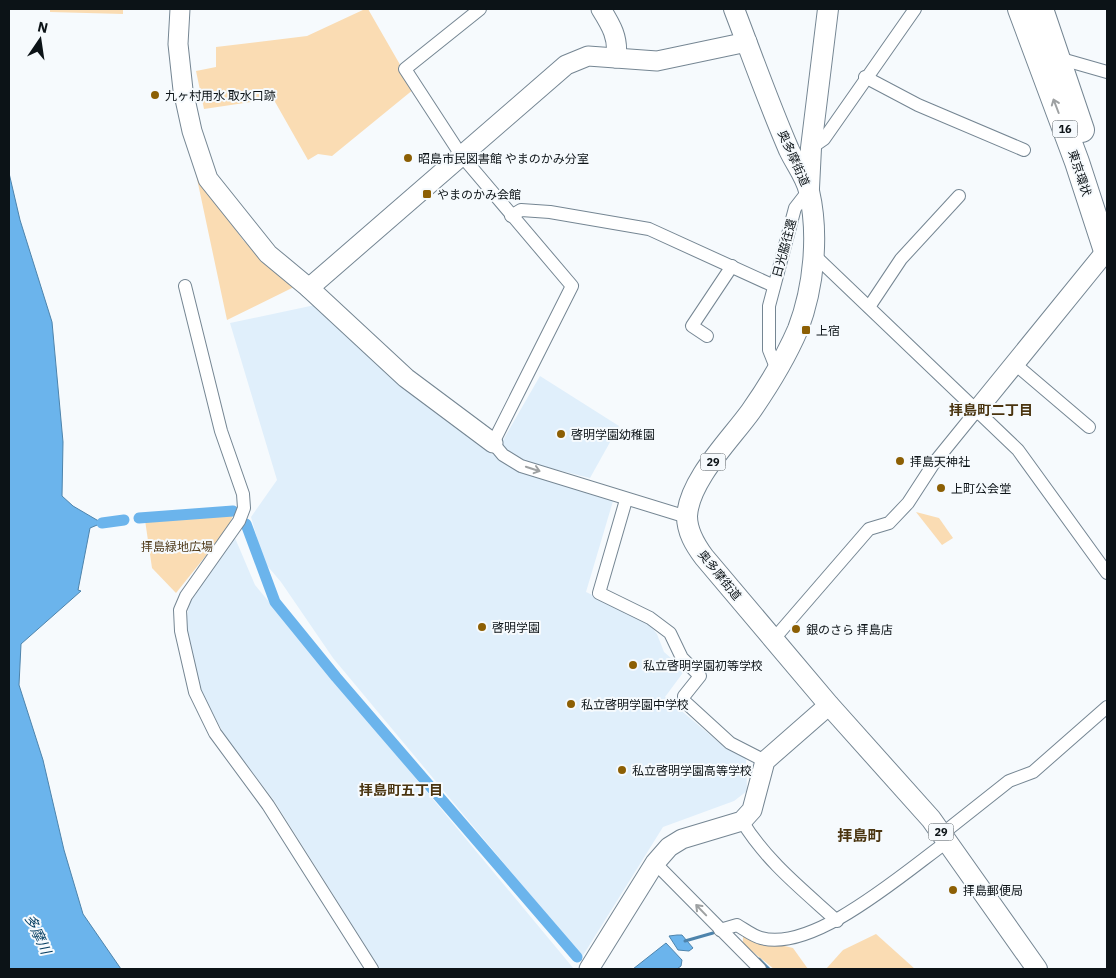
<svg xmlns="http://www.w3.org/2000/svg" width="1116" height="978" font-family="'IBM Plex Sans','Noto Sans JP',sans-serif">
<style>
.built{fill:#e0effb}
.green{fill:#fadcb3}
.water{fill:#6bb4ec;stroke:#4e84ac}
.lines{fill:none;stroke-linecap:round;stroke-linejoin:round}
.stream{stroke:#4e84ac;stroke-width:3}
.canal{stroke:#6bb4ec;stroke-width:11}
.street-casing{stroke:#758693;stroke-width:14}
.secondary-casing{stroke:#758693;stroke-width:21}
.primary-casing{stroke:#758693;stroke-width:22}
.highway-casing{stroke:#758693;stroke-width:26}
.street{stroke:#fff;stroke-width:12}
.secondary{stroke:#fff;stroke-width:19}
.primary{stroke:#fff;stroke-width:20}
.highway{stroke:#fff;stroke-width:24}
.oneway{stroke:#9ea1a2}
.poi-dot{fill:#8c5f04;stroke:#f6fafd;stroke-width:2}
.labels{text-anchor:middle;dominant-baseline:central;stroke-width:4;stroke-linejoin:round;paint-order:stroke}
.shield{fill:#f6fafd;stroke:#52585c;stroke-width:1}
.shield-label{font-size:11px;font-weight:bold;fill:#0c1317}
.poi-label{font-size:12px;fill:#0c1317;stroke:#f6fafd;text-anchor:start}
.street-label{font-size:12px;fill:#0c1317;stroke:#f6fafd}
.park-label{font-size:12px;fill:#4f3a1a;stroke:#f6fafd}
.neighbourhood-label{font-size:14px;font-weight:bold;fill:#4a340f;stroke:#f6fafd}
.water-label{font-size:14px;font-style:italic;fill:#003b5f;stroke:#f6fafd}
.quarter-label{font-size:15px;font-weight:bold;fill:#4a340f;stroke:#f6fafd}
</style>
<rect width="100%" height="100%" fill="#f6fafd"/>
<g class="built">
<path d="M 315,305 L 492,454 L 613,501 L 586,592 L 646,620 L 657,634 L 664,652 L 685,670 L 665,697 L 722,745 L 746,757 L 747,791 L 734,801 L 663,827 L 582,957 L 333,658 L 281,582 L 264,562 L 251,517 L 277,480 L 230,323 Z"/>
<path d="M 540,376 L 619,426 L 590,478 L 525,462 L 504,449 L 502,442 Z"/>
<path d="M 235,538 L 255,585 L 574,969 L 380,969 L 273,799 L 229,743 L 202,694 L 190,649 L 186,622 L 190,600 Z"/>
</g>
<g class="green">
<path d="M 50,9 L 123,9 L 123,14 L 50,12 Z"/>
<path d="M 365,9 L 368,9 L 414,89 L 332,156 L 318,154 L 308,160 L 270,93 L 257,101 L 204,109 L 196,71 L 216,67 L 216,47 L 307,36 Z"/>
<path d="M 196,174 L 243,240 L 294,287 L 227,320 Z"/>
<path d="M 916,512 L 939,518 L 953,538 L 942,545 Z"/>
<path d="M 233,515 L 228,528 L 176,593 L 152,568 L 145,520 Z"/>
<path d="M 876,934 L 915,969 L 826,969 L 843,950 Z"/>
<path d="M 743,936 L 793,948 L 808,969 L 774,969 L 743,944 Z"/>
</g>
<g class="water">
<path d="M 9,173 L 20,220 L 52,322 L 63,442 L 62,496 L 73,506 L 102,523 L 90,528 L 78,590 L 81,591 L 21,644 L 19,685 L 43,760 L 64,850 L 83,914 L 121,969 L 9,969 Z"/>
<path d="M 677,935 L 682,935 L 693,948 L 689,951 L 678,950 L 669,936 Z"/>
<path d="M 666,943 L 682,960 L 681,966 L 677,969 L 633,969 Z"/>
</g>
<g class="lines">
<g class="stream">
<path d="M 685,941 L 713,933"/>
<path d="M 759,959 L 769,969"/>
</g>
<g class="canal">
<path d="M 139,518 L 233,511"/>
<path d="M 102,523 L 124,520"/>
<path d="M 246,524 L 275,602 L 336,677 L 577,957"/>
</g>
<defs>
<g id="street">
<path d="M 480,9 L 405,69 L 461,155 L 572,286 L 493,443 L 503,455 L 521,466 L 687,517"/>
<path d="M 1058,58 L 1107,72"/>
<path d="M 865,77 L 918,105 L 1024,150"/>
<path d="M 811,148 L 824,139 L 915,9"/>
<path d="M 511,216 L 521,210 L 550,212 L 649,229 L 774,286"/>
<path d="M 813,254 L 1018,450 L 1107,573"/>
<path d="M 185,286 L 221,431 L 243,494 L 244,508 L 239,521 L 186,596 L 180,610 L 181,631 L 195,692 L 215,733 L 268,805 L 372,969"/>
<path d="M 869,307 L 901,259 L 959,196"/>
<path d="M 707,336 L 692,326 L 732,266"/>
<path d="M 1015,364 L 1089,427"/>
<path d="M 777,370 L 769,350 L 769,306 L 795,208 L 809,190"/>
<path d="M 626,500 L 599,593 L 650,618 L 670,633 L 682,658 L 700,676 L 684,696 L 684,701 L 730,743 L 765,761"/>
<path d="M 773,640 L 869,529 L 889,523 L 908,503 L 934,463 L 977,410"/>
<path d="M 742,821 C 766,861 803,890 837,921"/>
<path d="M 942,834 L 1009,781 L 1033,772 L 1107,707"/>
<path d="M 655,863 L 760,969"/>
<path d="M 720,930 L 737,925 C 744,929 753,936 761,938 C 814,953 906,871 948,841"/>
</g>
<g id="secondary">
<path d="M 180,9 L 178,44 L 183,90 L 192,131 L 208,179 L 268,254 L 309,288 L 406,378 L 493,443"/>
<path d="M 601,9 C 611,25 619,38 616,58"/>
<path d="M 309,288 L 566,65 L 588,56 L 657,61 L 747,42"/>
<path d="M 977,410 L 1107,250"/>
<path d="M 589,969 L 655,863 L 669,847 L 682,839 L 742,821 L 752,810 L 765,761 L 829,705"/>
</g>
<g id="primary">
<path d="M 734,9 C 752,56 769,104 789,150 C 795,163 806,177 809,191 C 819,234 814,287 798,329 C 786,357 769,385 751,411 C 731,439 689,480 687,516 C 687,532 695,545 704,557 L 829,705 L 931,819 L 1037,969"/>
<path d="M 809,188 L 811,148 L 828,9"/>
</g>
<g id="highway">
<path d="M 1020,9 L 1077,162 L 1107,254"/>
<path d="M 1041,9 L 1082,130"/>
</g>
</defs>
<use href="#street" class="street-casing"/>
<use href="#secondary" class="secondary-casing"/>
<use href="#primary" class="primary-casing"/>
<use href="#highway" class="highway-casing"/>
<use href="#street" class="street"/>
<use href="#secondary" class="secondary"/>
<use href="#primary" class="primary"/>
<use href="#highway" class="highway"/>
</g>
<defs><path id="oneway-shaft" d="M-6 0H5M1.5-3L5.5 0L1.5 3" fill="none" stroke-width="1.6" stroke-linecap="round" stroke-linejoin="round" transform="scale(1.25)"/></defs>
<g class="oneway">
<use href="#oneway-shaft" transform="translate(1056 106) rotate(-111)"/>
<use href="#oneway-shaft" transform="translate(533 469) rotate(18)"/>
<use href="#oneway-shaft" transform="translate(701 910) rotate(-134)"/>
</g>
<g class="poi-dot">
<circle cx="155" cy="95" r="5"/>
<circle cx="408" cy="158" r="5"/>
<rect x="422" y="189" width="10" height="10" rx="2.5"/>
<rect x="801" y="325" width="10" height="10" rx="2.5"/>
<circle cx="561" cy="434" r="5"/>
<circle cx="900" cy="461" r="5"/>
<circle cx="941" cy="488" r="5"/>
<circle cx="482" cy="627" r="5"/>
<circle cx="796" cy="629" r="5"/>
<circle cx="633" cy="665" r="5"/>
<circle cx="571" cy="704" r="5"/>
<circle cx="622" cy="770" r="5"/>
<circle cx="953" cy="890" r="5"/>
</g>
<g class="labels">
<g class="shield">
<rect x="1052.5" y="120.5" width="25" height="17" rx="4"/>
<rect x="700.5" y="453.5" width="25" height="17" rx="4"/>
<rect x="928.5" y="823.5" width="25" height="17" rx="4"/>
</g>
<g class="shield-label">
<text x="1065" y="129">16</text>
<text x="713" y="462">29</text>
<text x="941" y="832">29</text>
</g>
<g class="poi-label">
<text x="165" y="95">九ヶ村用水 取水口跡</text>
<text x="418" y="158">昭島市民図書館 やまのかみ分室</text>
<text x="437" y="194">やまのかみ会館</text>
<text x="816" y="330">上宿</text>
<text x="571" y="434">啓明学園幼稚園</text>
<text x="910" y="461">拝島天神社</text>
<text x="951" y="488">上町公会堂</text>
<text x="492" y="627">啓明学園</text>
<text x="806" y="629">銀のさら 拝島店</text>
<text x="643" y="665">私立啓明学園初等学校</text>
<text x="581" y="704">私立啓明学園中学校</text>
<text x="632" y="770">私立啓明学園高等学校</text>
<text x="963" y="890">拝島郵便局</text>
</g>
<g class="street-label">
<text transform="translate(794 158) rotate(66)">奥多摩街道</text>
<text transform="translate(1080 173) rotate(72)">東京環状</text>
<text transform="translate(784 248) rotate(-75)">日光脇往還</text>
<text transform="translate(720 575) rotate(51)">奥多摩街道</text>
</g>
<g class="park-label">
<text x="177" y="546">拝島緑地広場</text>
</g>
<g class="neighbourhood-label">
<text x="991" y="410">拝島町二丁目</text>
<text x="401" y="790">拝島町五丁目</text>
</g>
<g class="water-label">
<text transform="translate(38 934) rotate(65)">多摩川</text>
</g>
<g class="quarter-label">
<text x="860" y="835">拝島町</text>
</g>
</g>
<rect width="1116" height="978" fill="none" stroke="#0c1317" stroke-width="20"/>
<g transform="translate(40 40) rotate(13)" stroke="#f6fafd" stroke-width="4" paint-order="stroke">
<path d="M0-4L9 19L0 12L-9 19Z" fill="#0c1317"/>
<text y="-8" font-size="14" font-weight="bold" text-anchor="middle" fill="#0c1317">N</text>
</g>
</svg>
